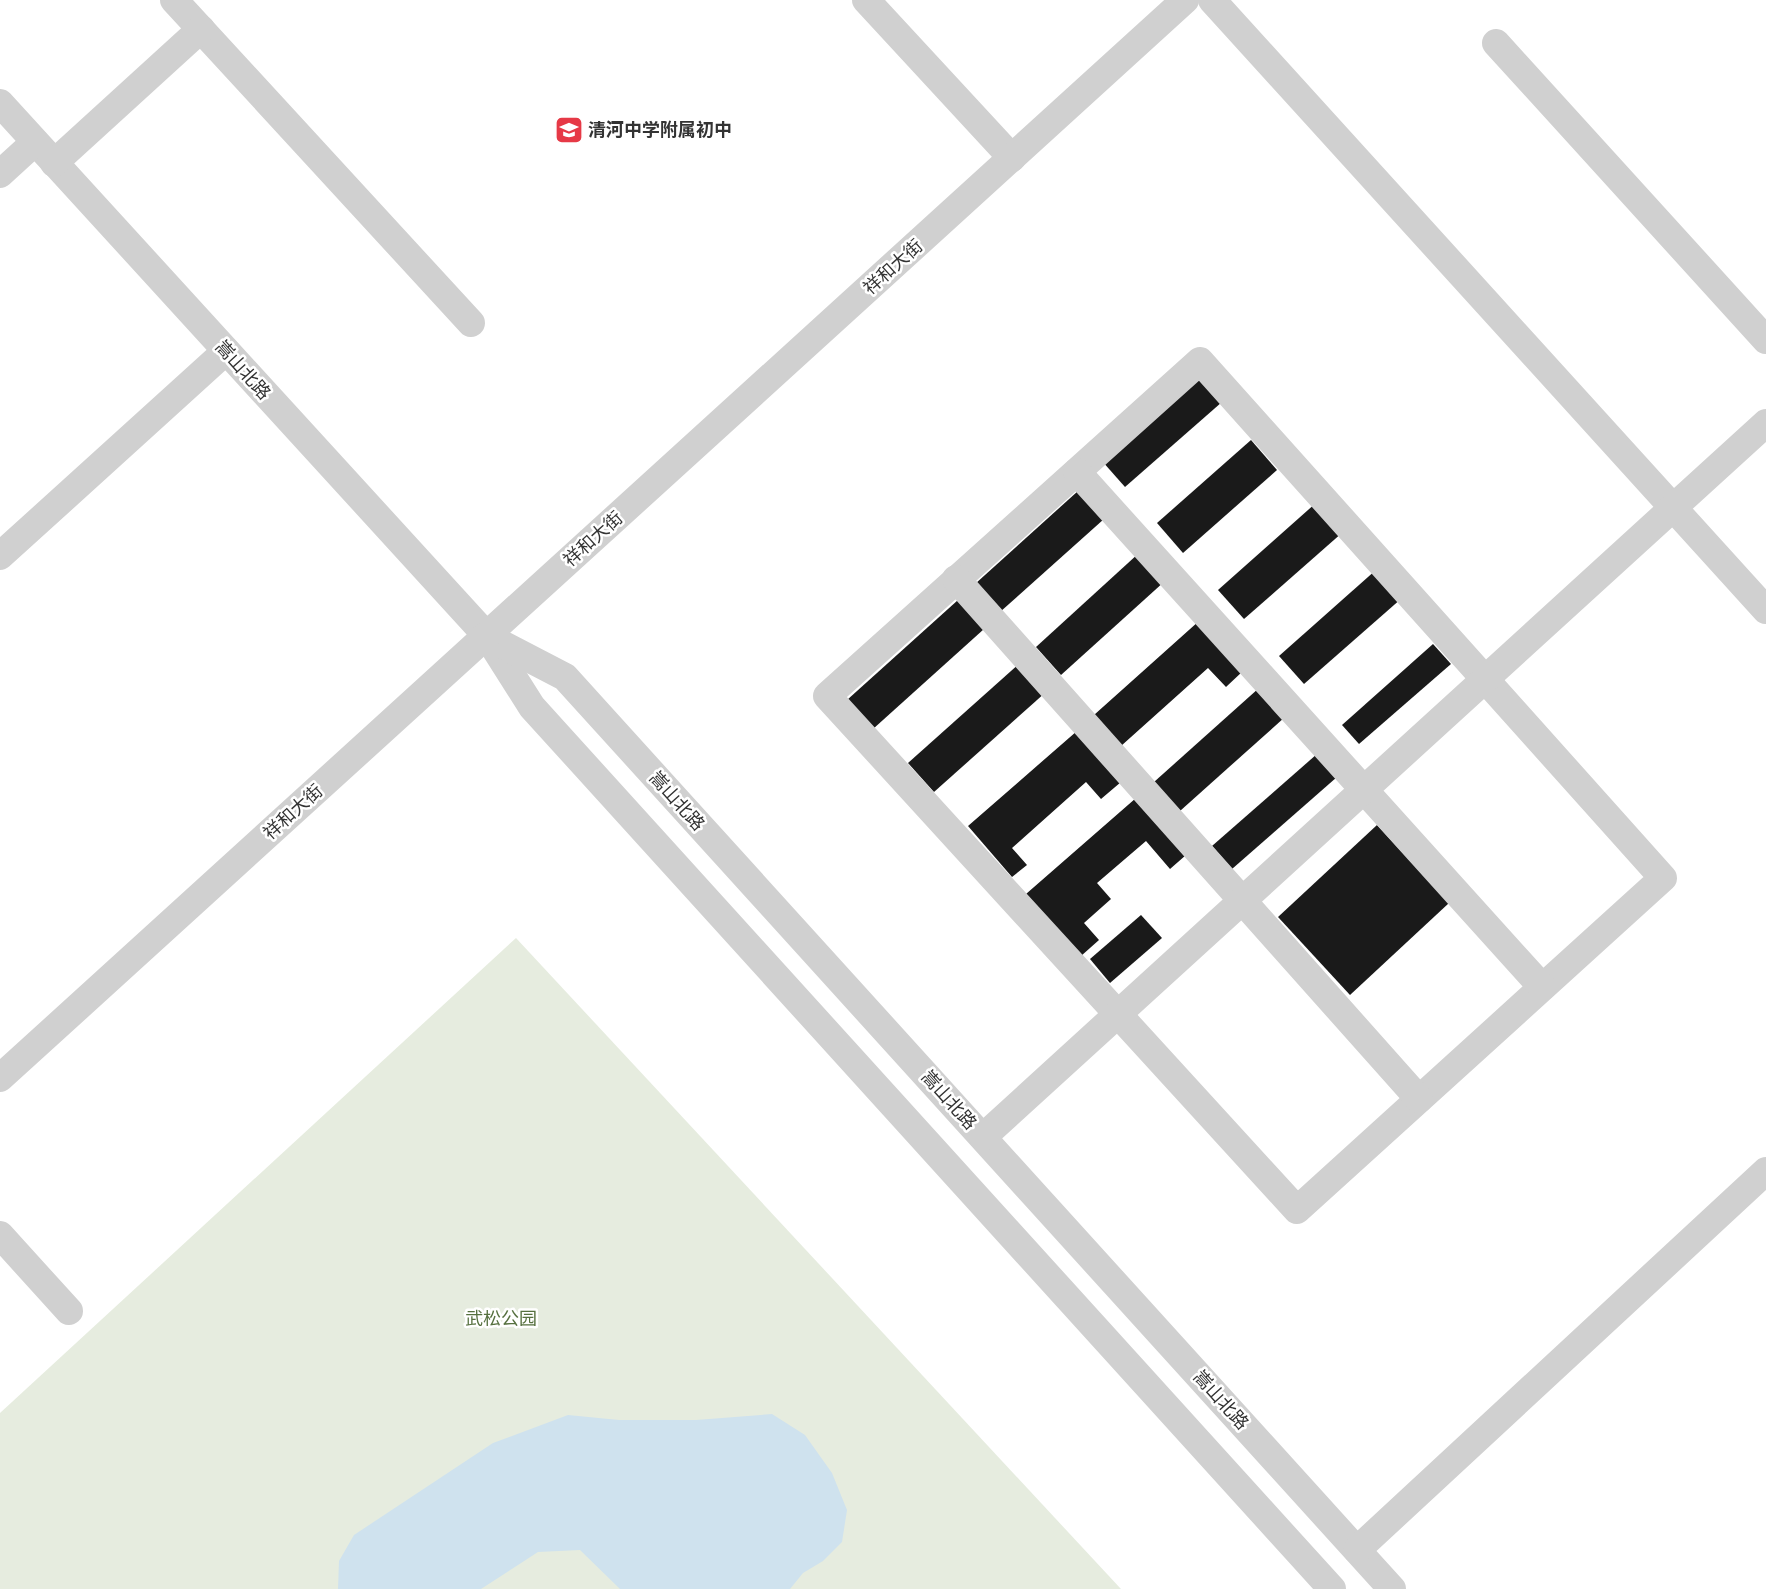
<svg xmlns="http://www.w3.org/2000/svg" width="1766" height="1589" font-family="'Fira Sans Condensed','Noto Sans SC',sans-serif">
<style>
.green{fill:#e6ecdf}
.water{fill:#cfe2ee}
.building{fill:#1a1a1a}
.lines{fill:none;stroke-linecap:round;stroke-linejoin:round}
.minor{stroke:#d0d0d0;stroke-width:28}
.labels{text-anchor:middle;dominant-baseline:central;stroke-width:5;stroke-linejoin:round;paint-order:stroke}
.poi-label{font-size:18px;font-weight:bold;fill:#333;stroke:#fff;text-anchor:start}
.street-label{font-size:18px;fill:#333;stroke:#fff}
.park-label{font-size:18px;fill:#56703f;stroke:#fff}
</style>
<rect width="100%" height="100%" fill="#fff"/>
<path class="green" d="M 516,938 L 1121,1589 L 0,1589 L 0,1413 Z"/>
<path class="water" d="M 772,1414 L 805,1435 L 832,1473 L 847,1510 L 842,1542 L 823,1561 L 803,1573 L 790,1589 L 620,1589 L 580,1550 L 538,1552 L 481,1589 L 338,1589 L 339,1561 L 354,1535 L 493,1443 L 568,1415 L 619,1420 L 696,1420 Z"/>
<g class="building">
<path d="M 1198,376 L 1222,402 L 1125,487 L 1102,461 Z"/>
<path d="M 1251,440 L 1277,470 L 1183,553 L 1157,523 Z"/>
<path d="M 1078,491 L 1104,519 L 1000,612 L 975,584 Z"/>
<path d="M 1317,502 L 1343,532 L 1244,619 L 1218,590 Z"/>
<path d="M 1139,553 L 1165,581 L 1061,675 L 1036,647 Z"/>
<path d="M 1377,569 L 1402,598 L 1304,684 L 1279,656 Z"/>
<path d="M 958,600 L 984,629 L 873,729 L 847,700 Z"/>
<path d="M 1199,621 L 1243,671 L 1226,687 L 1208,668 L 1121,746 L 1094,715 Z"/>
<path d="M 1433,644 L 1451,664 L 1359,744 L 1342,725 Z"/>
<path d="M 1020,663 L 1046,692 L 934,792 L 908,763 Z"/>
<path d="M 1259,688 L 1285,717 L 1180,811 L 1154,782 Z"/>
<path d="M 1077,731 L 1121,782 L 1101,799 L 1086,782 L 1012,848 L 1027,865 L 1012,877 L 968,826 Z"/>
<path d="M 1317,754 L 1337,777 L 1232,869 L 1212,846 Z"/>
<path d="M 1136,798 L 1186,855 L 1170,869 L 1146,841 L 1097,883 L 1111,899 L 1084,923 L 1099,940 L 1081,956 L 1026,894 Z"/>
<path d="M 1377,825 L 1449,903 L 1350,995 L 1278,917 Z"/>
<path d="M 1141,915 L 1162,938 L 1110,983 L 1090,959 Z"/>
</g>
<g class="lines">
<g class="minor">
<path d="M 174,0 L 471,323"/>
<path d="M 866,0 L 1012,158"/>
<path d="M 1212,0 L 1766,610"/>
<path d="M 1496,43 L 1766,340"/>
<path d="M 0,103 L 487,636 L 532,707 L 1332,1589"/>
<path d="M 54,163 L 201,29"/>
<path d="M 0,174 L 35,142"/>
<path d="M 1200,361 L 1663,878 L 1297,1210 L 827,696 Z"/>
<path d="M 1077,472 L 1542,987"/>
<path d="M 0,556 L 226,351"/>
<path d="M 956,579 L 1419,1099"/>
<path d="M 488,637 L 565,677 L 1392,1589"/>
<path d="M 0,1078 L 1185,0"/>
<path d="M 983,1137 L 1766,423"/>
<path d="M 0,1235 L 69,1311"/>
<path d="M 1357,1550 L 1766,1171"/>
</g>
</g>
<defs>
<symbol id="school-square" viewBox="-11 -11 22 22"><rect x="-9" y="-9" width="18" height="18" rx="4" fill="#e63946" stroke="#fff"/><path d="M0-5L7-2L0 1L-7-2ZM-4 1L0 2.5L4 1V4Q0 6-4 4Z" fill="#fff"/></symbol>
</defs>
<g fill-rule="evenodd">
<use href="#school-square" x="553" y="114" width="32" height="32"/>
</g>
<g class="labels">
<g class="poi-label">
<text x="588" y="130">清河中学附属初中</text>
</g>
<g class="street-label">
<text transform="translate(893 267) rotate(-42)">祥和大街</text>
<text transform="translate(243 370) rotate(48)">嵩山北路</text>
<text transform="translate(593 539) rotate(-42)">祥和大街</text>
<text transform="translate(677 801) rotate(48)">嵩山北路</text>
<text transform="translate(293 812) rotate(-42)">祥和大街</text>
<text transform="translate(949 1100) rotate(48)">嵩山北路</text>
<text transform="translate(1221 1400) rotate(48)">嵩山北路</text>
</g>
<g class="park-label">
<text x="501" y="1319">武松公园</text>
</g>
</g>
</svg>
